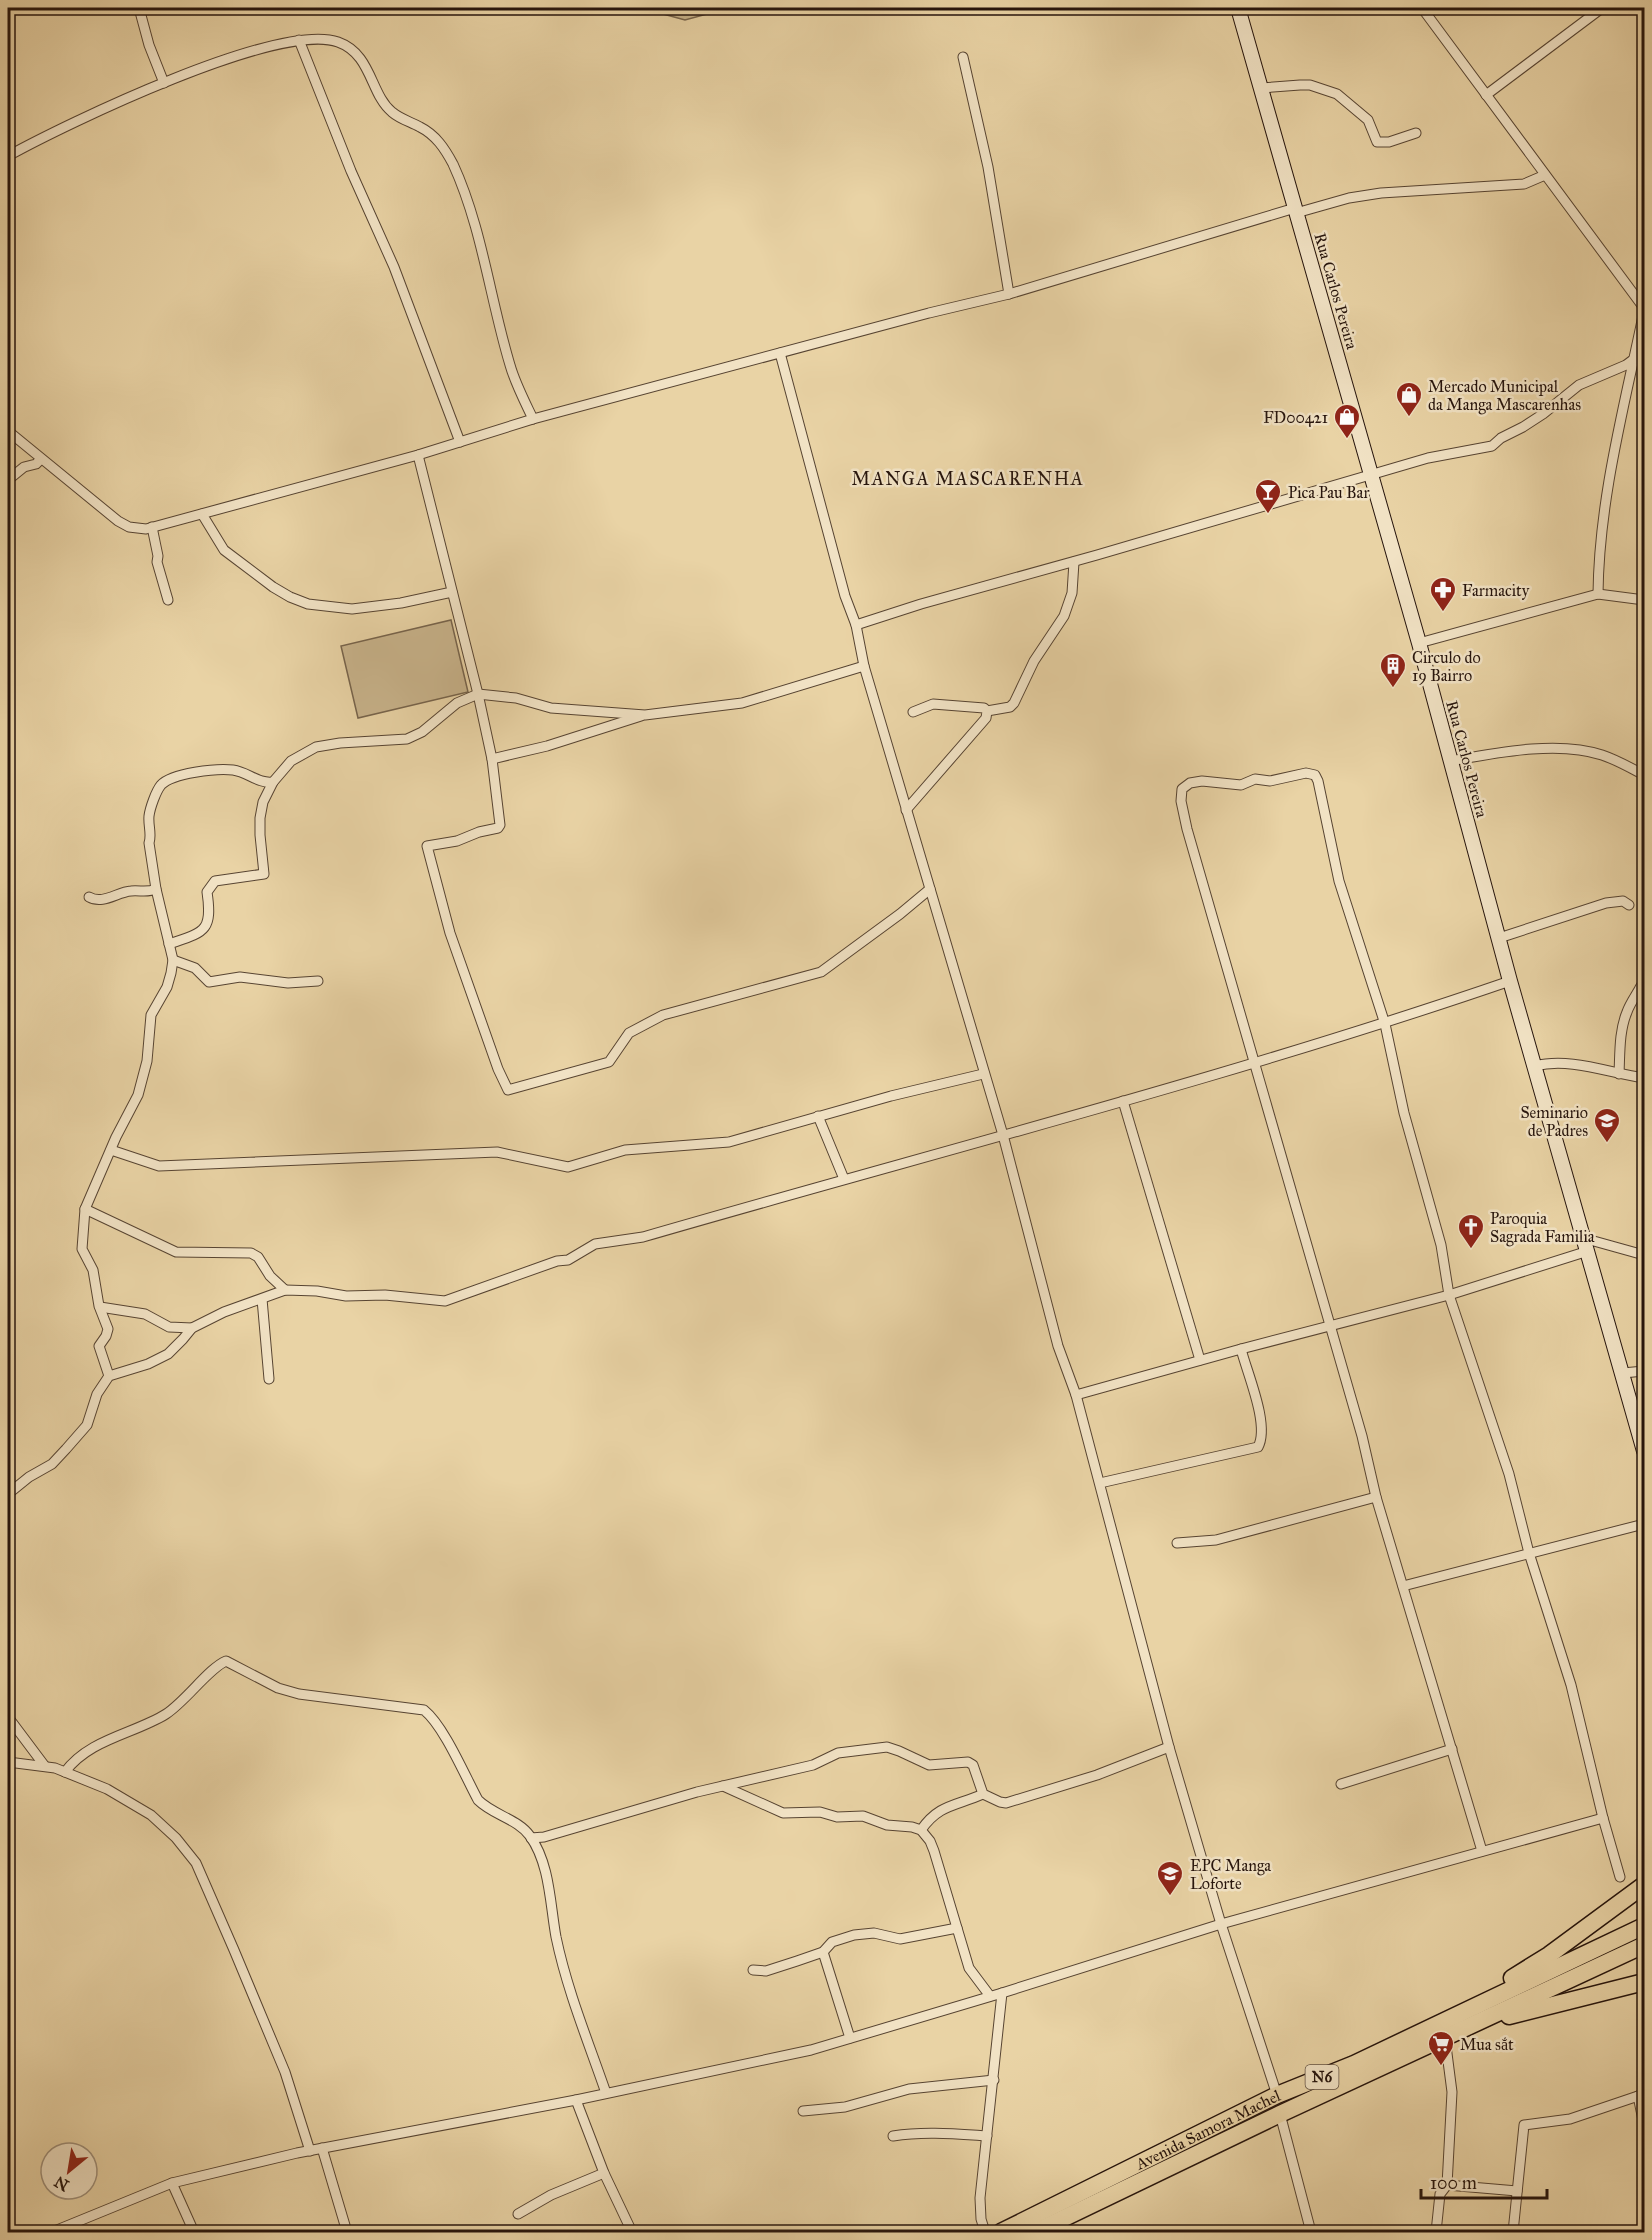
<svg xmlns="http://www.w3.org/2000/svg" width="1652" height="2240" font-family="'IM FELL Great Primer',serif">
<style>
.green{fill:#c8b38b;stroke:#77644c;stroke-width:1.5}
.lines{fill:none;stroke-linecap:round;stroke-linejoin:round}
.street-casing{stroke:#574432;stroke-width:11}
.secondary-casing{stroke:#26140c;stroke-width:16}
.highway-casing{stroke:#26140c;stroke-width:19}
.street{stroke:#f1e2c4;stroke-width:9}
.secondary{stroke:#f1e2c4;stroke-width:14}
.highway{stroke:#e9d3a5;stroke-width:16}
.labels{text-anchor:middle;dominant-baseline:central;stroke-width:5;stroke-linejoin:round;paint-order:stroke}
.shield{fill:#f1e2c4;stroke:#635243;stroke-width:1.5}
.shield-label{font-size:15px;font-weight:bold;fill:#26140c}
.street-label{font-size:16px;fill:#26140c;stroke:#f1e2c4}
.poi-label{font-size:16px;fill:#26140c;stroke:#f1e2c4;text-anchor:start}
.neighbourhood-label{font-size:18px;letter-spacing:1.5px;fill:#26140c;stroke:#f1e2c4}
</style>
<rect width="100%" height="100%" fill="#e9d3a5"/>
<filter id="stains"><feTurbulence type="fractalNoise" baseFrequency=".00333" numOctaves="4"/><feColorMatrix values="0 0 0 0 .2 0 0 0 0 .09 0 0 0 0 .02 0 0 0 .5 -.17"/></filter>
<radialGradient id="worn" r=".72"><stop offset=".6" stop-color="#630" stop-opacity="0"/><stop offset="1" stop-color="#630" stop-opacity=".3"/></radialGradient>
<g class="green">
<path d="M 641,8 L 729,8 L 685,20 Z"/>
<path d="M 451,620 L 468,692 L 358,718 L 341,646 Z"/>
</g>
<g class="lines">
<defs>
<g id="street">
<path d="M 139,8 L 149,45 L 164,83"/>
<path d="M 1422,8 L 1644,308"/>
<path d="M 299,40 L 351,171 L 394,267 L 460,442"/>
<path d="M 963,57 L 988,167 L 1009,294"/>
<path d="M 1261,88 L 1300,85 L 1310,85 L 1337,94 L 1368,120 L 1377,142 L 1389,142 L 1416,133"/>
<path d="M 1486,95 L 1602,8"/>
<path d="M 8,156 C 66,124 279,21 338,42 C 372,54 370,94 392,112 C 400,119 411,122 420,127 C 436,135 445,149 453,164 C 482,227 490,299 510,365 C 515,383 525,402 533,419"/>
<path d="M 1296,213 L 1349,198 L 1381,193 L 1524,184 L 1545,175"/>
<path d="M 780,353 L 845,596 L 856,625 L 864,666 L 1003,1135 L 1058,1346 L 1076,1395 L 1169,1747 L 1221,1924 L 1277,2095"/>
<path d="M 8,431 L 118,521 L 129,527 L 146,529 L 418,455 L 533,419 L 929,313 L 1009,294 L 1295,208"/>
<path d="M 418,455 L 478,694 L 492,759 L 547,746 L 641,716"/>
<path d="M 8,480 L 24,467 L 36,464 L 41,459"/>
<path d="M 202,514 L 224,550 L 273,587 L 290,597 L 308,604 L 352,609 L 401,603 L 452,592"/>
<path d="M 152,527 L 158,556 L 157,562 L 168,600"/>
<path d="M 1598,594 C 1599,498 1625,404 1644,311"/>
<path d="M 856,625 L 921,604 L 1097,555 L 1428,458 L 1492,446 L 1501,438 L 1523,427 L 1543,414 L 1579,385 L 1626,365 L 1634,359"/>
<path d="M 1419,643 L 1598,594 L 1644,600"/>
<path d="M 987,711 L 1010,707 L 1014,703 L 1034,661 L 1064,616 L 1072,593 L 1074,562"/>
<path d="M 492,759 L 500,825 L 498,828 L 479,832 L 457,841 L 427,846 L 450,933 L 498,1069 L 508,1090 L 609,1062 L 629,1033 L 663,1015 L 821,972 L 900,914 L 930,889"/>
<path d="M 1450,761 C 1495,753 1558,740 1602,755 C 1617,760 1631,768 1644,775"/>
<path d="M 906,810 L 986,718 L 987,711 L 984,708 L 933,704 L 913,712"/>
<path d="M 89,897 C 103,905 117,892 131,891 C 140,890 147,893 156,889"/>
<path d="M 1499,938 L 1606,903 L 1623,901 L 1629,905"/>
<path d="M 169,944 C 204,932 213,932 207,892 L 215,881 L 264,874 L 260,835 L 260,818 L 263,802 L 273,782 L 291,761 L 316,747 L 340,743 L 407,739 L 422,732 L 457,703 L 478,694 L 516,698 L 551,708 L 645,715 L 742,703 L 864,666"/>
<path d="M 173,960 L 195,968 L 209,982 L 240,977 L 288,983 L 318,981"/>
<path d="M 1535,1066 C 1570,1057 1609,1073 1644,1078"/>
<path d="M 1619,1074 C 1620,1053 1619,1031 1627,1012 C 1630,1003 1637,994 1641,986"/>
<path d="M 1123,1101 L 1200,1360"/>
<path d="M 818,1116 L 844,1179"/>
<path d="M 111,1150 L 159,1166 L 497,1152 L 568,1167 L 625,1150 L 729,1142 L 891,1096 L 983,1074"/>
<path d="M 85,1209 L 176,1252 L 251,1253 L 258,1257 L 270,1276 L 285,1290"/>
<path d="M 1583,1238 L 1644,1255"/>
<path d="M 262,1299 L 269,1379"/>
<path d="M 100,1307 L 145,1314 L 169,1327 L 192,1328"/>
<path d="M 1623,1373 L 1644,1371"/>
<path d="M 109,1376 L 99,1346 L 106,1336 L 108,1329 L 99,1306 L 93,1270 L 82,1249 L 85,1209 L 116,1137 L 138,1095 L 147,1061 L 151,1015 L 167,987 L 171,973 L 173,960 L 156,889 L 149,843 C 152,834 148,826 149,816 C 150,808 156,791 161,785 C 172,773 217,768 233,770 C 248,772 258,784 273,782"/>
<path d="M 1076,1395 L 1241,1349 L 1449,1295 L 1588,1251"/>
<path d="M 1100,1483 L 1258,1447 C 1270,1425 1247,1373 1241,1349"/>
<path d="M 8,1494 L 29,1477 L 52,1464 L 66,1449 L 87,1425 L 97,1394 L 109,1376 L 148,1364 L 168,1354 L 183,1339 L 192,1328 L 224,1312 L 285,1290 L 317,1291 L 346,1296 L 385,1295 L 445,1301 L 557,1261 L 568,1260 L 595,1244 L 643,1237 C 932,1153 1225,1079 1510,981"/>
<path d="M 1177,1543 L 1216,1540 L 1376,1497"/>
<path d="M 1403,1586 L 1644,1524"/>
<path d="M 8,1717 L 44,1765"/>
<path d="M 8,1762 L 55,1768 L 107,1789 L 151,1815 L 176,1838 L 196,1863 L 234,1950 L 285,2072 L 310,2151"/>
<path d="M 65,1772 C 89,1739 134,1734 166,1714 C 186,1701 209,1668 226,1661 L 278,1688 L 299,1694 L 424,1710 C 444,1726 465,1776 478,1800 C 493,1815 518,1819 530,1836 C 550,1864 550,1904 556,1937 C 567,1990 588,2041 606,2093"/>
<path d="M 1341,1784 L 1452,1749"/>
<path d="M 723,1786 L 783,1813 L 820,1812 L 837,1817 L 863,1816 L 887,1825 L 912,1827 L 921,1830 L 930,1841 L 934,1851 L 969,1968 L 990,1996"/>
<path d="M 921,1830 C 939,1804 956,1806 983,1794"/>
<path d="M 531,1838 L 544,1837 L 697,1792 L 813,1765 L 838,1753 L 887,1747 L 899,1751 L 929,1765 L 968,1762 L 973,1765 L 983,1794 L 1000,1802 L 1006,1803 L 1097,1775 L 1169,1747"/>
<path d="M 1482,1851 L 1376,1497 L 1362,1436 L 1187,829 L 1181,801 L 1182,789 L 1190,783 L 1202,781 L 1241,785 L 1255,779 L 1270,781 L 1306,773 L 1315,775 L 1318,781 L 1339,881 L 1385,1024 L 1404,1113 L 1441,1245 L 1449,1295 L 1509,1474 L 1529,1553 L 1571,1685 L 1603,1818 L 1620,1877"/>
<path d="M 823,1952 L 850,2038"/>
<path d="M 753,1970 L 766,1971 L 797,1961 L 823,1952 L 832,1942 L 854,1935 L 874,1933 L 900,1939 L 957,1928"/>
<path d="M 1445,2038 L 1452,2092 L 1447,2185 L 1517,2191"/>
<path d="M 1638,2096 L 1644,2125"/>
<path d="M 576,2100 L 604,2173 L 632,2232"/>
<path d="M 803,2111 L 845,2107 L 909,2089 L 994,2080"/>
<path d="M 1280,2114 L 1311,2232"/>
<path d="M 893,2136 C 924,2131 956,2134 987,2136"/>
<path d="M 322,2148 L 347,2232"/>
<path d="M 172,2183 L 194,2232"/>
<path d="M 518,2214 L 551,2195 L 604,2173"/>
<path d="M 52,2232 L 172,2183 L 297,2153 L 576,2100 L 811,2050 L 1002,1993 L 1221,1924 L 1603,1818"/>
<path d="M 985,2232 L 981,2219 L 980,2198 L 1002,1993"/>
<path d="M 1436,2232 L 1440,2194 L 1447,2185"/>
<path d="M 1513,2232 L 1524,2125 L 1570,2119 L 1644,2094"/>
</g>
<path id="secondary" d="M 1238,8 L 1419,643 L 1510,981 L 1644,1451"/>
<g id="highway">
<path d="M 1512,1978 L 1549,1955 L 1644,1885"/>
<path d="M 1509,2016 L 1644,1982"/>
<path id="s1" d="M 1001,2232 L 1277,2095 L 1354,2064 L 1644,1926"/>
<path d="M 1035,2232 L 1280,2114 L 1644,1945"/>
</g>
</defs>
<use href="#street" class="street-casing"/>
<use href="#secondary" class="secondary-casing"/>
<use href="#highway" class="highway-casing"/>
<use href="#street" class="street"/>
<use href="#secondary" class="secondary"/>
<use href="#highway" class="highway"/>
</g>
<defs>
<symbol id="shop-pin" viewBox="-11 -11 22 30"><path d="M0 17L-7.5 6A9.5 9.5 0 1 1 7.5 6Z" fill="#8f2418" stroke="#f1e2c4"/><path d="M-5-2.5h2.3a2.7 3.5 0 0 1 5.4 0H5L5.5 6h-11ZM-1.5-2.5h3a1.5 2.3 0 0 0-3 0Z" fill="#fff"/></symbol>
<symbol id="bar-pin" viewBox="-11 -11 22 30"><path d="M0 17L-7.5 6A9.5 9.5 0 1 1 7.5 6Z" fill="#8f2418" stroke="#f1e2c4"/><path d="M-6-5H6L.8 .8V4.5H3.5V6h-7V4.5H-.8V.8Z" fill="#fff"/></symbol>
<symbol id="pharmacy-pin" viewBox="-11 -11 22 30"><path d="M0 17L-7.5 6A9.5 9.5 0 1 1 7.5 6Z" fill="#8f2418" stroke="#f1e2c4"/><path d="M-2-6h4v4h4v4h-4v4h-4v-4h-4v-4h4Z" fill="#fff"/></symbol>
<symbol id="building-pin" viewBox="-11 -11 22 30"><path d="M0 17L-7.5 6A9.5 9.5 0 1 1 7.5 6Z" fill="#8f2418" stroke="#f1e2c4"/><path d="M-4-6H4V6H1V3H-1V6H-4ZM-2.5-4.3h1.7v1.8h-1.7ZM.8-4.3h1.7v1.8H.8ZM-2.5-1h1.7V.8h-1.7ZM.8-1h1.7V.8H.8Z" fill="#fff"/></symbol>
<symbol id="university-pin" viewBox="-11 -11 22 30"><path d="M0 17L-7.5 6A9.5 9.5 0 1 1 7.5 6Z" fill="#8f2418" stroke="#f1e2c4"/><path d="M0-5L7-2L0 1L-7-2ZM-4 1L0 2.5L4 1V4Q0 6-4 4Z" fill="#fff"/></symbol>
<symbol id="church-pin" viewBox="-11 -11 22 30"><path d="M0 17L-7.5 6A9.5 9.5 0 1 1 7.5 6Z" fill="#8f2418" stroke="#f1e2c4"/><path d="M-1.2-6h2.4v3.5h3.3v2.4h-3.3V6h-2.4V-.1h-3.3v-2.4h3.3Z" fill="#fff"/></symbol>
<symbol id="school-pin" viewBox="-11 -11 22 30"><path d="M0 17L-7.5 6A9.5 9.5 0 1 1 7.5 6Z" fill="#8f2418" stroke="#f1e2c4"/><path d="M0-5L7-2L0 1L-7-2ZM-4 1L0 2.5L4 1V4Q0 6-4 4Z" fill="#fff"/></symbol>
<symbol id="supermarket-pin" viewBox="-11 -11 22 30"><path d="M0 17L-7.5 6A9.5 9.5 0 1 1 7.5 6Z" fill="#8f2418" stroke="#f1e2c4"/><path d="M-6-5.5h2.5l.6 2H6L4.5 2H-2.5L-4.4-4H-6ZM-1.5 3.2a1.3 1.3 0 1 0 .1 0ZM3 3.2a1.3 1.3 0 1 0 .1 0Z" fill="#fff"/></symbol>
</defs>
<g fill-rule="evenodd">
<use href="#shop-pin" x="1394" y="380" width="30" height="40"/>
<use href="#shop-pin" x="1332" y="402" width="30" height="40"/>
<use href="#bar-pin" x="1253" y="477" width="30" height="40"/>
<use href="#pharmacy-pin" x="1428" y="575" width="30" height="40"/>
<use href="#building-pin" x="1378" y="651" width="30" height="40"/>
<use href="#university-pin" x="1592" y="1106" width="30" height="40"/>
<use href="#church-pin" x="1456" y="1212" width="30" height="40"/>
<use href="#school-pin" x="1155" y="1859" width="30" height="40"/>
<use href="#supermarket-pin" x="1426" y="2029" width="30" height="40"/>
</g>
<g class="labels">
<rect class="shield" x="1305.5" y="2065" width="33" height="24" rx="4.5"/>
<g class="shield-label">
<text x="1322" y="2077">N6</text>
</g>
<g class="street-label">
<text transform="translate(1336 291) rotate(74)">Rua Carlos Pereira</text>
<text transform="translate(1467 759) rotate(75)">Rua Carlos Pereira</text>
<text stroke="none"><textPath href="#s1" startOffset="231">Avenida Samora Machel</textPath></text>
</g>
<g class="poi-label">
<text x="1428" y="386">Mercado Municipal<tspan x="1428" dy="18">da Manga Mascarenhas</tspan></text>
<text x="1328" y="417" text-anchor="end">FD00421</text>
<text x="1288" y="492">Pica Pau Bar</text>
<text x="1462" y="590">Farmacity</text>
<text x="1412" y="657">Circulo do<tspan x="1412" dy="18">19 Bairro</tspan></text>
<text x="1588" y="1112" text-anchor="end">Seminario<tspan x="1588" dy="18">de Padres</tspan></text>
<text x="1490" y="1218">Paroquia<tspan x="1490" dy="18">Sagrada Familia</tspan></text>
<text x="1190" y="1865">EPC Manga<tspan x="1190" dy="18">Loforte</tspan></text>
<text x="1460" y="2044">Mua sắt</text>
</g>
<g class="neighbourhood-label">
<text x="968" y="479">MANGA MASCARENHA</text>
</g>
</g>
<rect width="1652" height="2240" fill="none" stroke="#e9d3a5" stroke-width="30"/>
<rect x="9" y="9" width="1634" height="2222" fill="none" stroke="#26140c" stroke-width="3"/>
<rect x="15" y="15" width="1622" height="2210" fill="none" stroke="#26140c" stroke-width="1.5"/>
<g transform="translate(69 2171) rotate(210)"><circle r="28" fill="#f1e2c4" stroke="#a0907a" stroke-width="1.5"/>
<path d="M0-4.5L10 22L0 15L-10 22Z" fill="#8f2418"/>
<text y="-9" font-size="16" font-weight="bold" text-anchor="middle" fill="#26140c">N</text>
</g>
<path d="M1421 2189v9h126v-9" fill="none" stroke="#26140c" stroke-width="3"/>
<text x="1430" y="2189" font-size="18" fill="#26140c" stroke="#f1e2c4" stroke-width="4.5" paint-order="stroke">100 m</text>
<rect width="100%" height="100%" filter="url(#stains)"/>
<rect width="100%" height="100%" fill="url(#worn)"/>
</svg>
